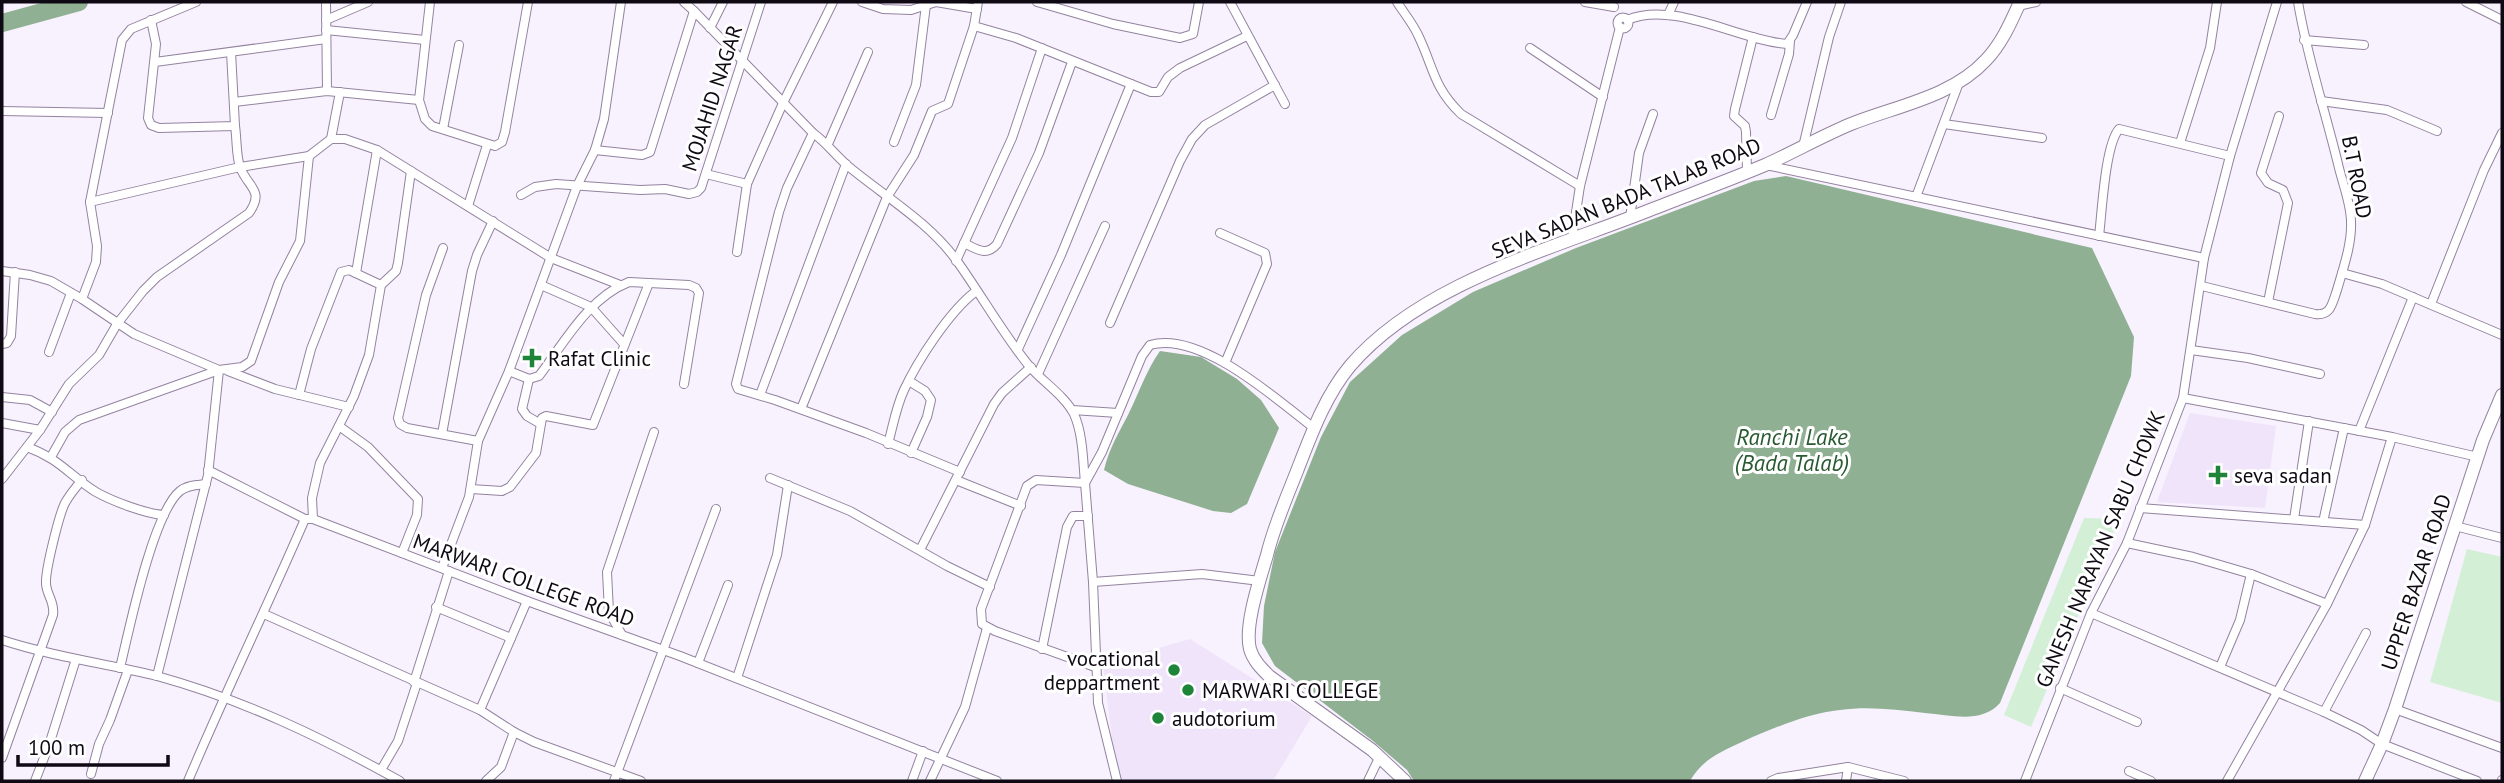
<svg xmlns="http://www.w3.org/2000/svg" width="2504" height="783" font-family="'PT Sans',sans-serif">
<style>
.built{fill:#f0e4fa}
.green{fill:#d3f0d6}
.water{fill:#8fb092}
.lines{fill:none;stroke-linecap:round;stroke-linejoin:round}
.river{stroke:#8fb092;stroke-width:18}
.street-casing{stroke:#93839f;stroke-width:10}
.secondary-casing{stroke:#93839f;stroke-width:14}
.street{stroke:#fff;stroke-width:8}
.secondary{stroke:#fff;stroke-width:12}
.poi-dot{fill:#1e8439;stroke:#fff;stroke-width:2.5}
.labels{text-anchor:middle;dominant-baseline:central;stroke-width:6;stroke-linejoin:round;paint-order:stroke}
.street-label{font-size:21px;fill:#0f0913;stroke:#fff}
.poi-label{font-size:21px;fill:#0f0913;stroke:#fff;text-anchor:start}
.water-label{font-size:23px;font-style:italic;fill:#295a31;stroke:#fff}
</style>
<rect width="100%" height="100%" fill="#f8f1fe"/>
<g class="built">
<path d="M 2190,413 L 2276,426 L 2265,508 L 2157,502 Z"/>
<path d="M 1190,639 L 1312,716 L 1273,781 L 1117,781 L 1103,664 Z"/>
</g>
<g class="green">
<path d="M 2084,518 L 2119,519 L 2031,727 L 2004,715 Z"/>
<path d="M 2467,549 L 2502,557 L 2502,703 L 2430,682 Z"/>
</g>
<g class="water">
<path d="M 1786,176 L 2092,248 L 2134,337 L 2131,376 L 2000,703 C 1981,724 1952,715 1925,713 C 1897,710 1869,706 1840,710 C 1809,713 1773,728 1744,741 C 1723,751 1702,759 1690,781 L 1414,781 L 1407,770 L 1373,741 L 1275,666 L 1262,643 L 1264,606 L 1275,552 L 1321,437 L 1350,382 L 1402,335 L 1473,292 L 1576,248 L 1754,181 Z"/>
<path d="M 1160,351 L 1201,357 L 1237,379 L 1261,400 L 1279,428 L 1247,504 L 1231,513 L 1213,511 L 1128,484 L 1104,470 C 1109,449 1118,434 1128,415 C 1139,393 1146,371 1160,351 Z"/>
</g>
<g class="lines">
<path class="river" d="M 2,23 L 79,2"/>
<defs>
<g id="street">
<path d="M 326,2 L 327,91"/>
<path d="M 430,2 L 419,100 L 425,119 L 432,126 L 495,146 L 502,142 L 505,132 L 528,2"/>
<path d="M 684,2 L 694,11"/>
<path d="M 862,2 L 883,9 L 911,10 L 936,2 L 977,9"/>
<path d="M 1037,2 L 1113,24 L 1180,38 L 1193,34 L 1199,2"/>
<path d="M 1230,2 L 1285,104"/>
<path d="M 1397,2 C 1404,13 1413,24 1418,35 C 1434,68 1433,87 1461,114 L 1580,186"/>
<path d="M 1585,2 L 1614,7"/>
<path d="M 2466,2 L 2502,20"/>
<path d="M 2018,6 L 2036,2"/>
<path d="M 1668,15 L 1674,2"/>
<circle cx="1623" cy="23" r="5.5"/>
<path d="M 151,20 L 156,44 L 148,118 L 151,125 L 159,128 L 235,126 L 231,52"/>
<path d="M 326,20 L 368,2"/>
<path d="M 1627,20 C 1674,0 1738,40 1787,44 L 1793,35 L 1807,2"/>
<path d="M 974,26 L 1016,38 L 1151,92 L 1159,92 L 1168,77 L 1180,68 L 1247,36"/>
<path d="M 710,28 L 723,2"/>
<path d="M 326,30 L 425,40"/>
<path d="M 2304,40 L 2364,45"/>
<path d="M 1530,48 L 1603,97"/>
<path d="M 155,62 L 326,39"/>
<path d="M 2321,101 L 2387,110 L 2437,131"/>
<path d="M 234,102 L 327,91 L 419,100"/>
<path d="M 2,111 L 108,113"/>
<path d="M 1771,115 L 1789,54 L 1790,41"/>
<path d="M 1944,124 L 2042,138"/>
<path d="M 443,129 L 459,45"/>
<path d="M 813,133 L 787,188 L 779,212 L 736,384 L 738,389 L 775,400 L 866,433 L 960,472"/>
<path d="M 331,139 L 340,92"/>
<path d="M 894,142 L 916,85 L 926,5"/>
<path d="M 2180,143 L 2210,48 L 2217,2"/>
<path d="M 828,144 L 868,52"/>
<path d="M 1803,147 L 1829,37 L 1841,2"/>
<path d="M 595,150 L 642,155 L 650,152 L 694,11 L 813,133 C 827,143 835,155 848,166 C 884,196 929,222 957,261 C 982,296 1003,334 1030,367 C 1043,382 1065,396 1074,414 C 1083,434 1083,461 1085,483 L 1036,480 L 1027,486 L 981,609 L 982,624 L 995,631 L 1095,667"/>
<path d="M 1766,165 L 2204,258"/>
<path d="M 1747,172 L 1746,132 L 1745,126 L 1734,116 L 1735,109 L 1753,37"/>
<path d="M 706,174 L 747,184"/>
<path d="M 521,195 L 535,187 L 556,184 L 640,190 L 665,189 L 689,194 L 697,192 L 701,188 L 761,2"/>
<path d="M 1916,197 L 1960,80"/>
<path d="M 90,202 L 240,167 L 309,156 L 331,139 L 345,139 L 377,150 L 551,258 L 620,285"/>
<path d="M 468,206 L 487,145"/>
<path d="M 1630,218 L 1639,153 L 1653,114"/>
<path d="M 1220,233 L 1265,253 L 1267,264 L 1225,363"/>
<path d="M 2099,236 C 2102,212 2105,145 2119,129 L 2230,156"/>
<path d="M 1572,238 L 1580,186 L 1620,27"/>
<path d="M 964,243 C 977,249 986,257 997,244 L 1039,153 L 1072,62"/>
<path d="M 443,248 L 426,295 L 398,418 L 400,424 L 407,428 L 478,441"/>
<path d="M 737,252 L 747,184 L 783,103 L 833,2"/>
<path d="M 956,261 L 1012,138 L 1042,48"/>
<path d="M 2,271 L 30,275 L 51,281 L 82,299 L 134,334 L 219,370 L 79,420 L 65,432 L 51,457"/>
<path d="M 356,273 L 377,150"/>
<path d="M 2342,273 L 2382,284 L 2502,335"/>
<path d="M 381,285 L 396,271 L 398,263 L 411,171"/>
<path d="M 541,285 L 591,307 L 623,343"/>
<path d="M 2202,286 L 2315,314 C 2331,316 2332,304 2337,290 C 2343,269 2352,244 2351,222 C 2351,203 2342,182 2338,164 C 2325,110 2307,57 2298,2"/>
<path d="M 82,299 L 96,262 L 97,246 L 90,202 L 122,40 L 131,29 L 196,2"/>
<path d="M 2268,302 L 2288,203 L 2283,190 L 2268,183 L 2261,173 L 2279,116"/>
<path d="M 2431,304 L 2484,170 L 2502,133"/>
<path d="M 1110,323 L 1180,161 L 1192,139 L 1205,125 L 1275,85"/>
<path d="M 2,344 L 7,343 L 11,336 L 15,272"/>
<path d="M 1018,349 L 1061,255 L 1131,84"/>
<path d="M 2191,350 L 2248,358 L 2320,374"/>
<path d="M 49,352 L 71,293"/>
<path d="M 228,371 L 275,389 L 349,407"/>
<path d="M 509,371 L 529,379 L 539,376 C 564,343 588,298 629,282 L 689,285 L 696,288 L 699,293 L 684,384"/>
<path d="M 1038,374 L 1105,226"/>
<path d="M 529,379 L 522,409 L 527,416 L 539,423"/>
<path d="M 909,381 L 925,391 L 931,400 L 927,417 L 911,453"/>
<path d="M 299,395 L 311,349 L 341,272 L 349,270 L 381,285 L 369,355 L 354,396 L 320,463 L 312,498 L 313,519"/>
<path d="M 760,395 L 846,164"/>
<path d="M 2,397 L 30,400 L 52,412"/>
<path d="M 2183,398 L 2392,437 L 2478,457"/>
<path d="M 801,409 L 887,197 L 914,155 L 932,111 L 948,104 L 974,26 L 978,2"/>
<path d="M 1072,410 L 1118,413"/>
<path d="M 2,423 L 40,430"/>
<path d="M 339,426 L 368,447 L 418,499 L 417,515 L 402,553"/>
<path d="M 2359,431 L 2413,297"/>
<path d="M 442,434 L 472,271 L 477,255 L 493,221"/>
<path d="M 888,444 C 893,426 896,407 904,390 C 918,360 949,312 975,292"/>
<path d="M 27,447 C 60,459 69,475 96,492 C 112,501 146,514 164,515"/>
<path d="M 208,470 L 305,519"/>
<path d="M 770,478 L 850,511 L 947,566 L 990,587"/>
<path d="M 2,479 L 40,430 L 69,384 L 99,355 L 117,324 L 143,291 L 157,277 L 249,213 C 265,190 248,188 240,167 C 236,155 237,139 235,126"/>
<path d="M 956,480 L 1021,506"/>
<path d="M 471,489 L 502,491 L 510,487 L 536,453 L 542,418 L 546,416 L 593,425 L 649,283"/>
<path d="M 2140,508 L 2365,525"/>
<path d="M 2294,519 L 2309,421"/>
<path d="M 2323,522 L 2344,428"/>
<path d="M 2455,526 L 2502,538"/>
<path d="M 2127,543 L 2193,557 L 2251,574 L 2327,604"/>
<path d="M 920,550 L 994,404 L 1002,393 L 1031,367"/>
<path d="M 442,568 L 469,497 L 478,441 L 509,371 L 577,186 L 595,150 L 604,119 L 621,2"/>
<path d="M 1093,582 L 1202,574 L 1260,581"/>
<path d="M 436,607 L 511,638"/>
<path d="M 2091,613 L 2324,712 L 2361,730 L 2382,744 L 2477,781"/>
<path d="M 264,614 L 480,710 L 514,732 L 534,742 L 641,781"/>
<path d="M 622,635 L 609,612 L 607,572 L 654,432"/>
<path d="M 2,640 C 53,657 105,663 157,676 C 244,700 321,737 400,781"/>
<path d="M 1042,649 L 1067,527 L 1073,516 L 1088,516"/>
<path d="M 698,663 L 728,585"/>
<path d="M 2220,667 L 2240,620 L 2251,574"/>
<path d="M 120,668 C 129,630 153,513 180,491 C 187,485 197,485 206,484"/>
<path d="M 157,676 L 208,475 L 219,370 L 242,367 L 251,361 L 279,282 L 300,241 L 309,156"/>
<path d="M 737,678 L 777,555 L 788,485"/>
<path d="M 414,682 L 449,571"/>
<path d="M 2060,688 L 2137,722"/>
<path d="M 2395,709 L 2502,748"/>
<path d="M 480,710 L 527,601"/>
<path d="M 2324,712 L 2366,633"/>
<path d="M 2,758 L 53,615 C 55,602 47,596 46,584 C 45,571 59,515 65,503 C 70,494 76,487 82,480"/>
<path d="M 381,770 L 398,741 L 417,683"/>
<path d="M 2129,771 L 2151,781"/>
<path d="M 91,774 L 99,744 L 110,720 L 128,670"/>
<path d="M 35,781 L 49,745 L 76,659"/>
<path d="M 188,781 C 225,693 267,607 305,519 L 313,519 L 527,601 L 680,656 L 997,781"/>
<path d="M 486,781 L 501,767 L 514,732"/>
<path d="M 614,781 L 716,509"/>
<path d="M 912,781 L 923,751"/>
<path d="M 930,781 L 965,707 L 987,628"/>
<path d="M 1117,781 L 1098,703 L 1093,582 L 1085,483 L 1102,452 L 1142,356 L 1150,345 C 1200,330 1276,399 1314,428"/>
<path d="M 1368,781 L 1380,756"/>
<path d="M 1771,781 L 1778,778 L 1848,767 L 1904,781"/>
<path d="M 1846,781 L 1848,767"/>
<path d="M 2025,781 L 2091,613 L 2127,543 L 2183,398 L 2204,258 L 2230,156 L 2277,2"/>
<path d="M 2227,781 L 2327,604 L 2365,525 L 2392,437"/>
<path d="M 2502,781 L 2502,780"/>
</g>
<g id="secondary">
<path d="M 1405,781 L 1372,750 L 1269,676 C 1261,668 1253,660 1250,649 C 1244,626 1260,579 1267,555 C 1274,526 1286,499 1297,471 C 1311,435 1325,396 1350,366 C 1421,283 1552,249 1650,210 C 1688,195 1727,181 1765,165 C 1794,152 1822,136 1851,124 C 1896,106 1952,97 1986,60 C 2002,43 2011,22 2020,2"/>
<path d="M 2365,781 L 2382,744 L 2395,709 L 2483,440 L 2502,395"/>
</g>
</defs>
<use href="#street" class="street-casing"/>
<use href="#secondary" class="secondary-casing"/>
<use href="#street" class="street"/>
<use href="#secondary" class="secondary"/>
</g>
<g class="poi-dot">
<path d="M528.5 347.5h7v7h7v7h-7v7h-7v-7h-7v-7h7z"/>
<path d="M2214.5 464.5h7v7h7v7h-7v7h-7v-7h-7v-7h7z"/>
<circle cx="1174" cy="670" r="7"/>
<circle cx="1188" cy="690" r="7"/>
<circle cx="1158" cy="718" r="7"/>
</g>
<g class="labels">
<g class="street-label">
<text transform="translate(712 98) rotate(-72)">MOJAHID NAGAR</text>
<text transform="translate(2357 177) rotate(79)">B.T ROAD</text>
<text transform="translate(1626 198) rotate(-22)">SEVA SADAN BADA TALAB ROAD</text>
<text transform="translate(2100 549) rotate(-67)">GANESH NARAYAN SABU CHOWK</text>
<text transform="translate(524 580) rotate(20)">MARWARI COLLEGE ROAD</text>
<text transform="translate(2416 582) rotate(-72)">UPPER BAZAR ROAD</text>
</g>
<g class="poi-label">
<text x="548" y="358">Rafat Clinic</text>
<text x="2234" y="475">seva sadan</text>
<text x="1160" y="658" text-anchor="end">vocational<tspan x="1160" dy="24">deppartment</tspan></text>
<text x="1202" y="690">MARWARI COLLEGE</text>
<text x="1172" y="718">audotorium</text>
</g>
<g class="water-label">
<text x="1792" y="436">Ranchi Lake<tspan x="1792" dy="26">(Bada Talab)</tspan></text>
</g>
</g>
<rect width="2504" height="783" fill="none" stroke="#0f0913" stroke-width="7"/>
<path d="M18 755v10h150v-10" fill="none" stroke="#0f0913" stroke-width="3.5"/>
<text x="28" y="755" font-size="21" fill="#0f0913" stroke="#ffffff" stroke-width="5" paint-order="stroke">100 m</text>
</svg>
